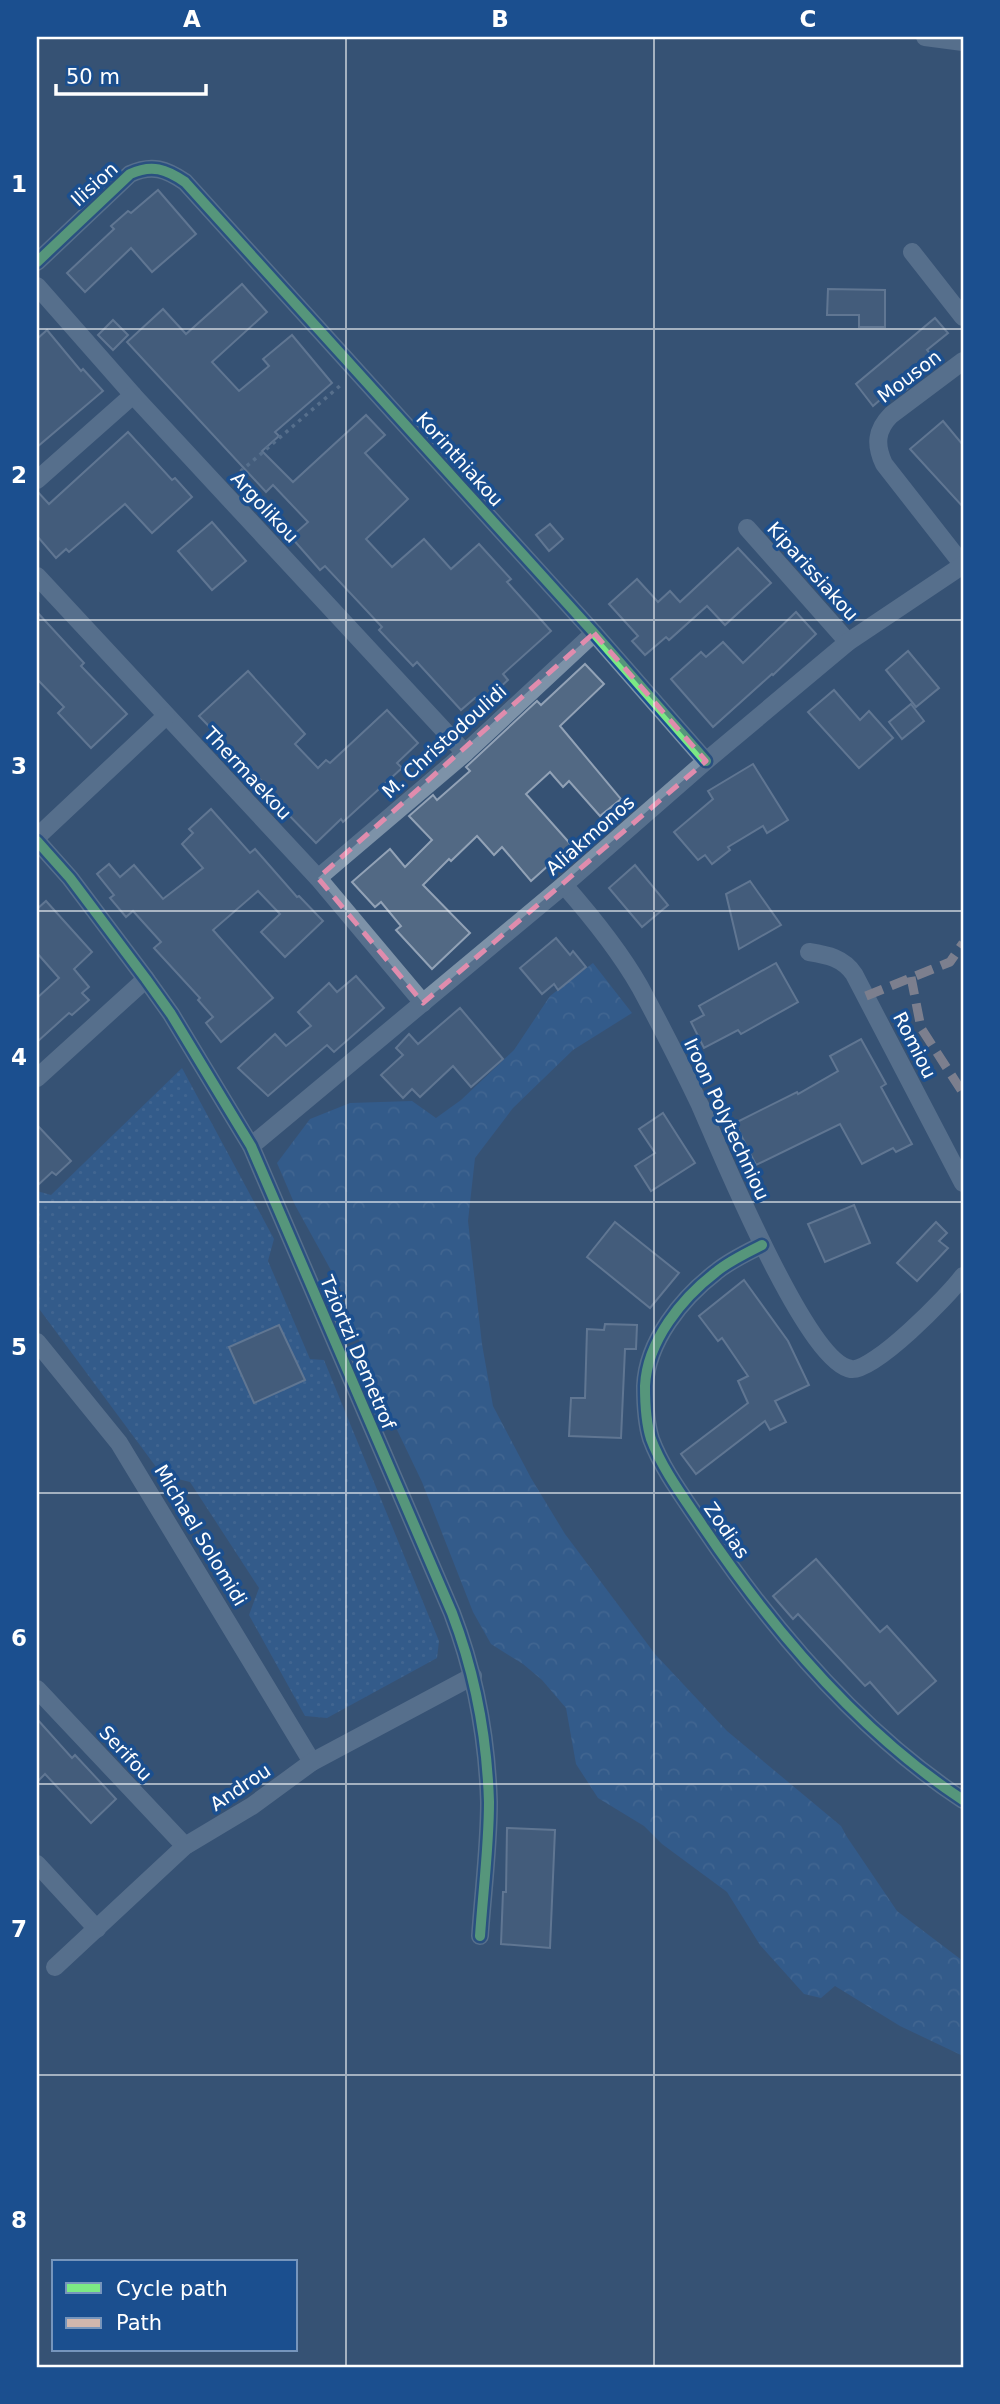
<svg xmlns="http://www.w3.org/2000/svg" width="1000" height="2404" font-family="'DejaVu Sans',sans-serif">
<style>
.forest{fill:url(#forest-crowns)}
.park{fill:url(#park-dots)}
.building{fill:#526984;stroke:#92a2b6;stroke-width:2}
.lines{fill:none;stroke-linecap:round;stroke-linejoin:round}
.path{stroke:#7d92a8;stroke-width:3.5;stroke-dasharray:3.5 5;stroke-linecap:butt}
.street{stroke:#7d92a8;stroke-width:18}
.quiet{stroke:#d1b7ad;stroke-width:9;stroke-dasharray:18 9;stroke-linecap:butt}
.cycleway-casing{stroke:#1b4f8f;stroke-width:15}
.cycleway{stroke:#7ce984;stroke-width:10}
.marked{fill:none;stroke:#e08cad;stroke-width:5;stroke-dasharray:14 9;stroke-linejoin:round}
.grid{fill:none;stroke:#fff;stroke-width:2;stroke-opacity:0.55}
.labels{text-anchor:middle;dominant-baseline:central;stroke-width:7;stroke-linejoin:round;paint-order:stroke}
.street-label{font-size:19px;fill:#fff;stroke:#1b4f8f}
.neatline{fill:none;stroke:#fff;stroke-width:2.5}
.grid-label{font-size:23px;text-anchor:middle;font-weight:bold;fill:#fff}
</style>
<defs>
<pattern id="forest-crowns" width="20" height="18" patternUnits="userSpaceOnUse" patternTransform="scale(1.75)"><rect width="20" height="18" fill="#2f66a5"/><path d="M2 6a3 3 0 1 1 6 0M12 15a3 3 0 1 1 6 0" fill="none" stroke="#4e7db2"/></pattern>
<pattern id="park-dots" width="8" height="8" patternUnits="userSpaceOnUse" patternTransform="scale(1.75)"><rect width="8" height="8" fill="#2f66a5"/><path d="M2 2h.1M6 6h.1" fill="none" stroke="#4e7db2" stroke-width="1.8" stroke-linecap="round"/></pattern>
</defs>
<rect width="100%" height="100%" fill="#365274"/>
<path class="forest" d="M 593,963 L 632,1013 L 573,1050 L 513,1108 L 475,1158 L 468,1221 L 482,1344 L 493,1406 L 531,1478 L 565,1534 L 655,1654 L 727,1731 L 841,1826 L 847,1837 L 897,1911 L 963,1961 L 963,2056 L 900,2026 L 835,1986 L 821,1998 L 804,1994 L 760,1945 L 727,1892 L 662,1844 L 644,1826 L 598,1798 L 576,1764 L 566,1708 L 542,1680 L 523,1664 L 491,1644 L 473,1612 L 422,1482 L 376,1386 L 338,1283 L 295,1205 L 277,1163 L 310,1119 L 350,1103 L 412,1101 L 436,1118 L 461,1100 L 514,1050 L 550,996 Z"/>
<path class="park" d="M 182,1068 L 274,1239 L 268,1261 L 310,1359 L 324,1360 L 439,1641 L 437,1658 L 327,1718 L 305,1716 L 249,1615 L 259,1588 L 190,1482 L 162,1475 L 37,1306 L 37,1191 L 51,1195 Z"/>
<g class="building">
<path d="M 158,190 L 196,234 L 152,272 L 131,248 L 85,292 L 67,273 L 114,229 L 111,226 L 128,211 L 131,213 Z"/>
<path d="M 242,284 L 267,312 L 212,362 L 239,391 L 269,366 L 263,359 L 292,335 L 332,383 L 275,432 L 279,436 L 262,451 L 293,482 L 366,415 L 385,435 L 365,453 L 408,499 L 366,539 L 392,567 L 424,539 L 451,569 L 479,544 L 511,579 L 507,582 L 551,631 L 503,674 L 508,680 L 481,705 L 475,698 L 461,710 L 417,662 L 413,666 L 379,630 L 382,627 L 325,566 L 320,570 L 291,537 L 308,522 L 273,485 L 266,492 L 127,342 L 163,309 L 186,334 Z"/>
<path d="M 828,289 L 885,290 L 885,327 L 859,327 L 859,315 L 827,315 Z"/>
<path d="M 935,318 L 948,333 L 927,350 L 938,363 L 902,393 L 896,386 L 873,406 L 856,384 Z"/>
<path d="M 113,320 L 128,335 L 113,350 L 98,335 Z"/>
<path d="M 47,330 L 81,371 L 83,369 L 103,391 L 37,447 L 37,339 Z"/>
<path d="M 943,421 L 963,445 L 963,507 L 910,449 Z"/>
<path d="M 128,432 L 172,480 L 175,478 L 192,497 L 152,533 L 125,504 L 69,552 L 66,549 L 56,558 L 37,536 L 37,491 L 49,504 Z"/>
<path d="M 212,522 L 246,561 L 212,590 L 178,551 Z"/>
<path d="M 550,524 L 563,539 L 549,551 L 536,535 Z"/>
<path d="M 738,548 L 771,583 L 725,625 L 707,606 L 669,640 L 666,637 L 645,655 L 632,641 L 638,636 L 609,604 L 637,579 L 658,602 L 670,591 L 680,602 Z"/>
<path d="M 37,612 L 84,663 L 81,666 L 127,714 L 91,748 L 58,713 L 64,707 L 37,679 Z"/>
<path d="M 796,612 L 816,634 L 773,675 L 772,674 L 713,727 L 671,679 L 701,652 L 706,657 L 723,642 L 743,663 Z"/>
<path d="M 908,651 L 939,688 L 916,707 L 886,670 Z"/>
<path d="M 585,664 L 604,684 L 560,726 L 621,799 L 600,816 L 569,781 L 563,787 L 550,772 L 526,794 L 574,848 L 553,868 L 550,864 L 531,881 L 502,847 L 494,855 L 477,836 L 451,861 L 449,859 L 423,885 L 470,933 L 432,969 L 396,930 L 401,926 L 381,902 L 375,907 L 352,882 L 390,849 L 405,867 L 432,840 L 409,816 L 433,795 L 437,800 L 470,771 L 466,767 L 537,701 L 541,705 Z"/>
<path d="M 248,671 L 305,734 L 295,744 L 318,768 L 326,760 L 330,763 L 387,710 L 418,743 L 397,763 L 402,768 L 343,822 L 341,819 L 316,843 L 279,805 L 282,802 L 199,716 Z"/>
<path d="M 834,690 L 860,720 L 869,711 L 893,738 L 859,768 L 808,712 Z"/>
<path d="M 911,704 L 924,721 L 902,739 L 889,722 Z"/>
<path d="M 753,764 L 788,820 L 767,833 L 763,826 L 728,847 L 730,850 L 712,864 L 705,855 L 698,860 L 674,832 L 713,799 L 708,791 Z"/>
<path d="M 211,809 L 250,853 L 255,849 L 297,897 L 299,896 L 323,921 L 285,957 L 261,932 L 280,914 L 258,891 L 213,930 L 273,998 L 221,1042 L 206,1023 L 213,1017 L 198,1000 L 200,998 L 154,948 L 161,942 L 133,911 L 126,917 L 110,898 L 114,895 L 97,874 L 109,864 L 120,877 L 134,865 L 163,899 L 203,868 L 182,844 L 193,833 L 189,829 Z"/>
<path d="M 635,865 L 668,905 L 642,927 L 609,888 Z"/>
<path d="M 750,881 L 781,925 L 739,949 L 726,894 Z"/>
<path d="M 46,901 L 92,952 L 74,969 L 89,987 L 82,993 L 89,1000 L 72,1015 L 69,1013 L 37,1042 L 37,998 L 59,978 L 37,953 L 37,909 Z"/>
<path d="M 556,938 L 570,955 L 573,951 L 586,967 L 558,990 L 554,984 L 542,994 L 520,968 Z"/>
<path d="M 776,963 L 798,1002 L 741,1034 L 738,1030 L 704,1048 L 691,1022 L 704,1015 L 699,1006 Z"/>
<path d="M 356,976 L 384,1008 L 334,1052 L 327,1045 L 268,1096 L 238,1068 L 275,1034 L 286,1046 L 311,1026 L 298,1012 L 329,983 L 337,992 Z"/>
<path d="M 460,1008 L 503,1059 L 471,1087 L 453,1066 L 420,1097 L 412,1089 L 403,1098 L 381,1075 L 403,1055 L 396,1048 L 409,1034 L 418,1044 Z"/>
<path d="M 861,1039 L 886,1084 L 881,1087 L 912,1144 L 896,1152 L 893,1148 L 862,1164 L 840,1124 L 756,1165 L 735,1123 L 797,1092 L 798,1094 L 838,1071 L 830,1056 Z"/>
<path d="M 663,1113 L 695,1163 L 651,1191 L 635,1166 L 655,1153 L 639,1129 Z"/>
<path d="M 37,1125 L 71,1161 L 56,1175 L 52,1172 L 37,1186 Z"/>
<path d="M 854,1205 L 870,1243 L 825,1262 L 808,1224 Z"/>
<path d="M 615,1222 L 679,1273 L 650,1308 L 587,1257 Z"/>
<path d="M 936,1222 L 947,1233 L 939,1241 L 948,1248 L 917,1281 L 897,1263 Z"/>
<path d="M 744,1280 L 788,1341 L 809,1385 L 775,1401 L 786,1422 L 770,1430 L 765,1421 L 696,1474 L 681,1454 L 748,1403 L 738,1381 L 748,1376 L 722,1338 L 718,1341 L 699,1316 Z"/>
<path d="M 605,1324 L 637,1325 L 636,1349 L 625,1349 L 621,1438 L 569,1436 L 571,1398 L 585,1398 L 587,1329 L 604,1330 Z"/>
<path d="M 279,1325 L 305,1380 L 254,1403 L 229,1347 Z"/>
<path d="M 816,1559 L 880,1632 L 887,1626 L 936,1681 L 898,1714 L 870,1682 L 865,1686 L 798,1614 L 793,1619 L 773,1596 Z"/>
<path d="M 37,1719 L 72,1758 L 75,1755 L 116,1799 L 91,1823 L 45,1774 L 37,1782 Z"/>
<path d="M 507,1828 L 555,1830 L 550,1948 L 501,1944 L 503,1892 L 506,1892 Z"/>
</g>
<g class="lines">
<path class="path" d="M 234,477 L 342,384"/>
<g class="street">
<path d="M 925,37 L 963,42"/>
<path d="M 912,252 L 963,317"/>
<path d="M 37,262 L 130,174 C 152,164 166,169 185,182 L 594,633 L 706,761"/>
<path d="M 37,286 L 133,395 L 465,753"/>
<path d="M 37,480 L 133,395"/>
<path d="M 747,528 L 848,642"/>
<path d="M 963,565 L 884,464 C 875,445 876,430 891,415 L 963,361"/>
<path d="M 37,576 L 318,878 L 423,1003"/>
<path d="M 37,837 L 166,716"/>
<path d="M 37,841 L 70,878 L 146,979 L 171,1014 L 251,1146 L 452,1613 C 475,1673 487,1738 489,1802 C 489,1846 483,1892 480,1936"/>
<path d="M 318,878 L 465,753 L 594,633"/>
<path d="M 564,885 C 593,918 619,950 640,987 C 661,1026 681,1065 700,1105 C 720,1150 806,1362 851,1369 C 873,1373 949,1295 963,1276"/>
<path d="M 809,952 C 828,955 843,958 854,974 L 963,1183"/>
<path d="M 37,1078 L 146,979"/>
<path d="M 251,1146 L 564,885 L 706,761 L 848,642 L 963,565"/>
<path d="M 762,1245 C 746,1253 729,1261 716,1272 C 682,1298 647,1341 645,1386 C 645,1403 646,1423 651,1439 C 662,1469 684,1498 702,1525 C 772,1629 858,1731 963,1800"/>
<path d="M 37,1342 L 119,1443 L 312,1762"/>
<path d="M 37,1689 L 185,1846"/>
<path d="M 37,1864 L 97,1929"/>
<path d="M 55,1967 L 185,1846 L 252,1806 L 312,1762 L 473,1676"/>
</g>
<g class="quiet">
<path d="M 911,977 L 921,1028 L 963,1093"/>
<path d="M 866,996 L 950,962 L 963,943"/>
</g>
<defs>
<g id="cycleway">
<path d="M 37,262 L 130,174 C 152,164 166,169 185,182 L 594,633 L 706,761"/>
<path d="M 37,841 L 70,878 L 146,979 L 171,1014 L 251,1146 L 452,1613 C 475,1673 487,1738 489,1802 C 489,1846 483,1892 480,1936"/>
<path d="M 762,1245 C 746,1253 729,1261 716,1272 C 682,1298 647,1341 645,1386 C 645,1403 646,1423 651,1439 C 662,1469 684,1498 702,1525 C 772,1629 858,1731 963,1800"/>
</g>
</defs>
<use href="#cycleway" class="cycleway-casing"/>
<use href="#cycleway" class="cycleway"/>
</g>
<path d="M0 0H1000V2404H0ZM 594,633 L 706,761 L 423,1003 L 318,878 Z" fill="#365274" fill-opacity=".55" fill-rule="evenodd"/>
<path class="marked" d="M 594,633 L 706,761 L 423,1003 L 318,878 Z"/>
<path class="grid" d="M 346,37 L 346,2367M 654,37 L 654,2367M 37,329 L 963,329M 37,620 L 963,620M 37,911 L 963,911M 37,1202 L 963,1202M 37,1493 L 963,1493M 37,1784 L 963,1784M 37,2075 L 963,2075"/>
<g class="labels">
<g class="street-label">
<text transform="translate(94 184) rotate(-42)">Ilision</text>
<text transform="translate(909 376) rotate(-37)">Mouson</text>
<text transform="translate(460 459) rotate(48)">Korinthiakou</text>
<text transform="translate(265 507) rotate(47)">Argolikou</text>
<text transform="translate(813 571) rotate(48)">Kiparissiakou</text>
<text transform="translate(444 741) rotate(-42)">M. Christodoulidi</text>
<text transform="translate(248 773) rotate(47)">Thermaekou</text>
<text transform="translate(590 835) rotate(-41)">Aliakmonos</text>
<text transform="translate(915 1045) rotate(63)">Romiou</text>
<text transform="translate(727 1119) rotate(65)">Iroon Polytechniou</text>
<text transform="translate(358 1352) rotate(67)">Tziortzi Demetrof</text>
<text transform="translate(727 1530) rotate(55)">Zodias</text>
<text transform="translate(201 1535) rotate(59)">Michael Solomidi</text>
<text transform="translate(126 1753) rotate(47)">Serifou</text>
<text transform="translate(240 1787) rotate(-34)">Androu</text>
</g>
</g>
<rect width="1000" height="2404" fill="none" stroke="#1b4f8f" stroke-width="77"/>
<rect x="52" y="2260" width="245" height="91" fill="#1b4f8f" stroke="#7695bc" stroke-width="2"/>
<rect x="66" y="2283" width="35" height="10" fill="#7ce984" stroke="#7695bc" stroke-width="2"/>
<text x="116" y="2296" font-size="21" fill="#ffffff">Cycle path</text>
<rect x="66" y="2318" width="35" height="10" fill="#d1b7ad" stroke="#7695bc" stroke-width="2"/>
<text x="116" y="2330" font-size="21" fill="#ffffff">Path</text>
<path d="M56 84v10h150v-10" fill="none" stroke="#ffffff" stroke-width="3.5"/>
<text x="66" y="84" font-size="21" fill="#ffffff" stroke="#1b4f8f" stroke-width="5" paint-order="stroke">50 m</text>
<rect x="38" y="38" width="924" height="2328" class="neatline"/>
<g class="grid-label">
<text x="192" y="27">A</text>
<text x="500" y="27">B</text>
<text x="808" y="27">C</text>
<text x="19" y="192">1</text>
<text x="19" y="483">2</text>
<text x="19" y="774">3</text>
<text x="19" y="1065">4</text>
<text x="19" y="1355">5</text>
<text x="19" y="1646">6</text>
<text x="19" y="1937">7</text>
<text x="19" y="2228">8</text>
</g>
</svg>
